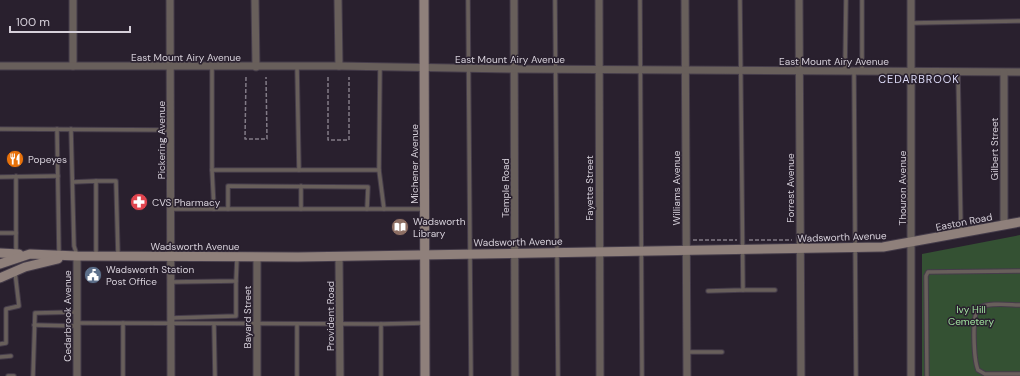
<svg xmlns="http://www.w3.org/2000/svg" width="1020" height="376" font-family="'DM Sans',sans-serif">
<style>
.green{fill:#345133}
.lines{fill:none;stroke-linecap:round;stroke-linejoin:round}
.lane-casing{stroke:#453c4a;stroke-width:5.5}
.street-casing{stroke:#453c4a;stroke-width:9}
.secondary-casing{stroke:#453c4a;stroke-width:11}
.path{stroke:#827b87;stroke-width:1.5;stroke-dasharray:4 2;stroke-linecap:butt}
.lane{stroke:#685f5b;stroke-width:3.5}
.street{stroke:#685f5b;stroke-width:7}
.secondary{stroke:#8f807b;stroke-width:9}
.labels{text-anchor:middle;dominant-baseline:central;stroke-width:3;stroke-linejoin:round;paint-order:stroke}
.street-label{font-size:10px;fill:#d6d0da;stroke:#29202e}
.poi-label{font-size:10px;fill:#d6d0da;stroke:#29202e;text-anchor:start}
.park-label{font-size:10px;fill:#a0e29e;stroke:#29202e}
.neighbourhood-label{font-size:11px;letter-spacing:1px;fill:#dcdaf7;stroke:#29202e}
</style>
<rect width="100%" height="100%" fill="#29202e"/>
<path class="green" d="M 1020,235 L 1020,376 L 922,376 L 922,254 Z"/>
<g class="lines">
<defs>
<g id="lane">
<path d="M 468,0 L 471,376"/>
<path d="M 555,0 L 558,376"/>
<path d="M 640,0 L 642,376"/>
<path d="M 862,0 L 862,71"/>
<path d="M 912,23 L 1020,21"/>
<path d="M 212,66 L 212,170 L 379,170 L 384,209"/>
<path d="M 297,66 L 299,170"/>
<path d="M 845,71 L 846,0"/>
<path d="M 854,71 L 856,376"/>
<path d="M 958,72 L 961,232"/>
<path d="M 0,129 L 171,130"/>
<path d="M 57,129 L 59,254"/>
<path d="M 71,129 L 74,246 L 77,255"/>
<path d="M 212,170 L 214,209"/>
<path d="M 379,170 L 380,67"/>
<path d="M 0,177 L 58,176"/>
<path d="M 96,181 L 116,181 L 118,255"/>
<path d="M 73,182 L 96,181 L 96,255"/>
<path d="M 301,186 L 301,209"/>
<path d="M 171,209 L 424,209"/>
<path d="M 228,209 L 228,186 L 368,187 L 367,209"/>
<path d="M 0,233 L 16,233"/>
<path d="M 16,253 L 16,176"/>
<path d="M 171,282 L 236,281 L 237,258"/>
<path d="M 743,290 L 775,290"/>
<path d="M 708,291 L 743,290 L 740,0"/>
<path d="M 1020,305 C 1011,305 987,302 979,308 C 971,314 974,360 978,370 L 985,374 L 1020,374"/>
<path d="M 171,318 L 236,316 L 236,281"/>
<path d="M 77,323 L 381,324 L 381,376"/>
<path d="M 123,323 L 123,376"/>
<path d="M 214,324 L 215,376"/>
<path d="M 381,324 L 424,323"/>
<path d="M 34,325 L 77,326"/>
<path d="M 297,325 L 297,376"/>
<path d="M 0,344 L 6,343 L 6,309 L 19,306 L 15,272"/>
<path d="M 687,352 L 722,352"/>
<path d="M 0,357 L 11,356"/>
<path d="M 8,376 L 14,376"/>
<path d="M 33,376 L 35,313 L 77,312"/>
<path d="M 927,376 L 926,276 L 928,272 L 1020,271"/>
</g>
<g id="street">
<path d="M 73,0 L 73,66"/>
<path d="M 170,0 L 171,376"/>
<path d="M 255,0 L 256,67"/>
<path d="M 338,0 L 339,66"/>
<path d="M 514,0 L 515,376"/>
<path d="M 599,0 L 600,376"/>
<path d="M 685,0 L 687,376"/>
<path d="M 799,0 L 801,376"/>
<path d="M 0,66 L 339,66 L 514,69 L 1020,72"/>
<path d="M 1004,73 L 1004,225"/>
<path d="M 77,256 L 77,376"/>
<path d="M 339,256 L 340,376"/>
<path d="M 257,257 L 257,376"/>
<path d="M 911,376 L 911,0"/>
</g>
<g id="secondary">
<path d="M 424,0 L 425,376"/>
<path d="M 0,253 L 19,254"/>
<path d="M 0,264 L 30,254 L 77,256 L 298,257 L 883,247 L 1020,222"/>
<path d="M 0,278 L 25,267 L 58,259"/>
</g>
</defs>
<use href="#lane" class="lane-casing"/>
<use href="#street" class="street-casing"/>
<use href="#secondary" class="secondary-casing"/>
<g class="path">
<path d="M 246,77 L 245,139 L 267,139 L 266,77"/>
<path d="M 328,77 L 328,140 L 349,140 L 349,77"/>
<path d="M 693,240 L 737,240"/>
<path d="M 749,240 L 792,240"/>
</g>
<use href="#lane" class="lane"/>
<use href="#street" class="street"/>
<use href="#secondary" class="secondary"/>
</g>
<defs>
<symbol id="restaurant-disc" viewBox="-11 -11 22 22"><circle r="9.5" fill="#e8710a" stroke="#29202e"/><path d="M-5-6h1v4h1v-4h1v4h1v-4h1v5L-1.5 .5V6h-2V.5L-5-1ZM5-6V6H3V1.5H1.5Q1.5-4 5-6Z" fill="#fff"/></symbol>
<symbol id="pharmacy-disc" viewBox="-11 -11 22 22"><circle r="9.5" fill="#e0444e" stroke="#29202e"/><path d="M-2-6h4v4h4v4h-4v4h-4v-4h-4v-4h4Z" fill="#fff"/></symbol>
<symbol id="library-disc" viewBox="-11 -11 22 22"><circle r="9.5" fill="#8d6e63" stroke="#29202e"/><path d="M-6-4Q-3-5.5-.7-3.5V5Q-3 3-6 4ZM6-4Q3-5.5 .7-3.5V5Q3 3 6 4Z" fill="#fff"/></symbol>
<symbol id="civic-disc" viewBox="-11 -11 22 22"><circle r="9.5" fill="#5c6f8a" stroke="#29202e"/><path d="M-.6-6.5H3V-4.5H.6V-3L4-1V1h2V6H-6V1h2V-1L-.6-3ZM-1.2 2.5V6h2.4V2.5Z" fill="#fff"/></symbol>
</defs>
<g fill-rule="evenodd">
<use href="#restaurant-disc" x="5" y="149" width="20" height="20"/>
<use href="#pharmacy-disc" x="129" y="192" width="20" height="20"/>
<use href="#library-disc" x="390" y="217" width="20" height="20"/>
<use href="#civic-disc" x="83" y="265" width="20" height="20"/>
</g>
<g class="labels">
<g class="street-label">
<text x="186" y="57">East Mount Airy Avenue</text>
<text x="510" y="59">East Mount Airy Avenue</text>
<text x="834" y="61">East Mount Airy Avenue</text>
<text transform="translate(161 140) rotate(-90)">Pickering Avenue</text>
<text transform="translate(994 149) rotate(-90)">Gilbert Street</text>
<text transform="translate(414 164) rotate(-90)">Michener Avenue</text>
<text transform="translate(505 188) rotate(-90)">Temple Road</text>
<text transform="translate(589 188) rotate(-90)">Fayette Street</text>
<text transform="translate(676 188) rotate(-90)">Williams Avenue</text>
<text transform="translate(790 188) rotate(-90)">Forrest Avenue</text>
<text transform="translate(902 188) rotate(-90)">Thouron Avenue</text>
<text transform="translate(964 222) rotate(-11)">Easton Road</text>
<text transform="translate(842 237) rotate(-2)">Wadsworth Avenue</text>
<text transform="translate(518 242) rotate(-1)">Wadsworth Avenue</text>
<text x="195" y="246">Wadsworth Avenue</text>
<text transform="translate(67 316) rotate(-90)">Cedarbrook Avenue</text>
<text transform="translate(330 316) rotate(-90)">Provident Road</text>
<text transform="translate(247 317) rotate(-90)">Bayard Street</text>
</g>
<g class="poi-label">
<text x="28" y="159">Popeyes</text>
<text x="152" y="202">CVS Pharmacy</text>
<text x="413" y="221">Wadsworth<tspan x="413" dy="12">Library</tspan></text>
<text x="106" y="269">Wadsworth Station<tspan x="106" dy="12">Post Office</tspan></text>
</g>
<g class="park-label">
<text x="971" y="309">Ivy Hill<tspan x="971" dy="12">Cemetery</tspan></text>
</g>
<g class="neighbourhood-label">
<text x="919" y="79">CEDARBROOK</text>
</g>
</g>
<path d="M10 26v6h120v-6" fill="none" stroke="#d6d0da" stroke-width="2"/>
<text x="16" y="26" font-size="12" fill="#d6d0da" stroke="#29202e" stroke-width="3" paint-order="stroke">100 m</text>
</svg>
